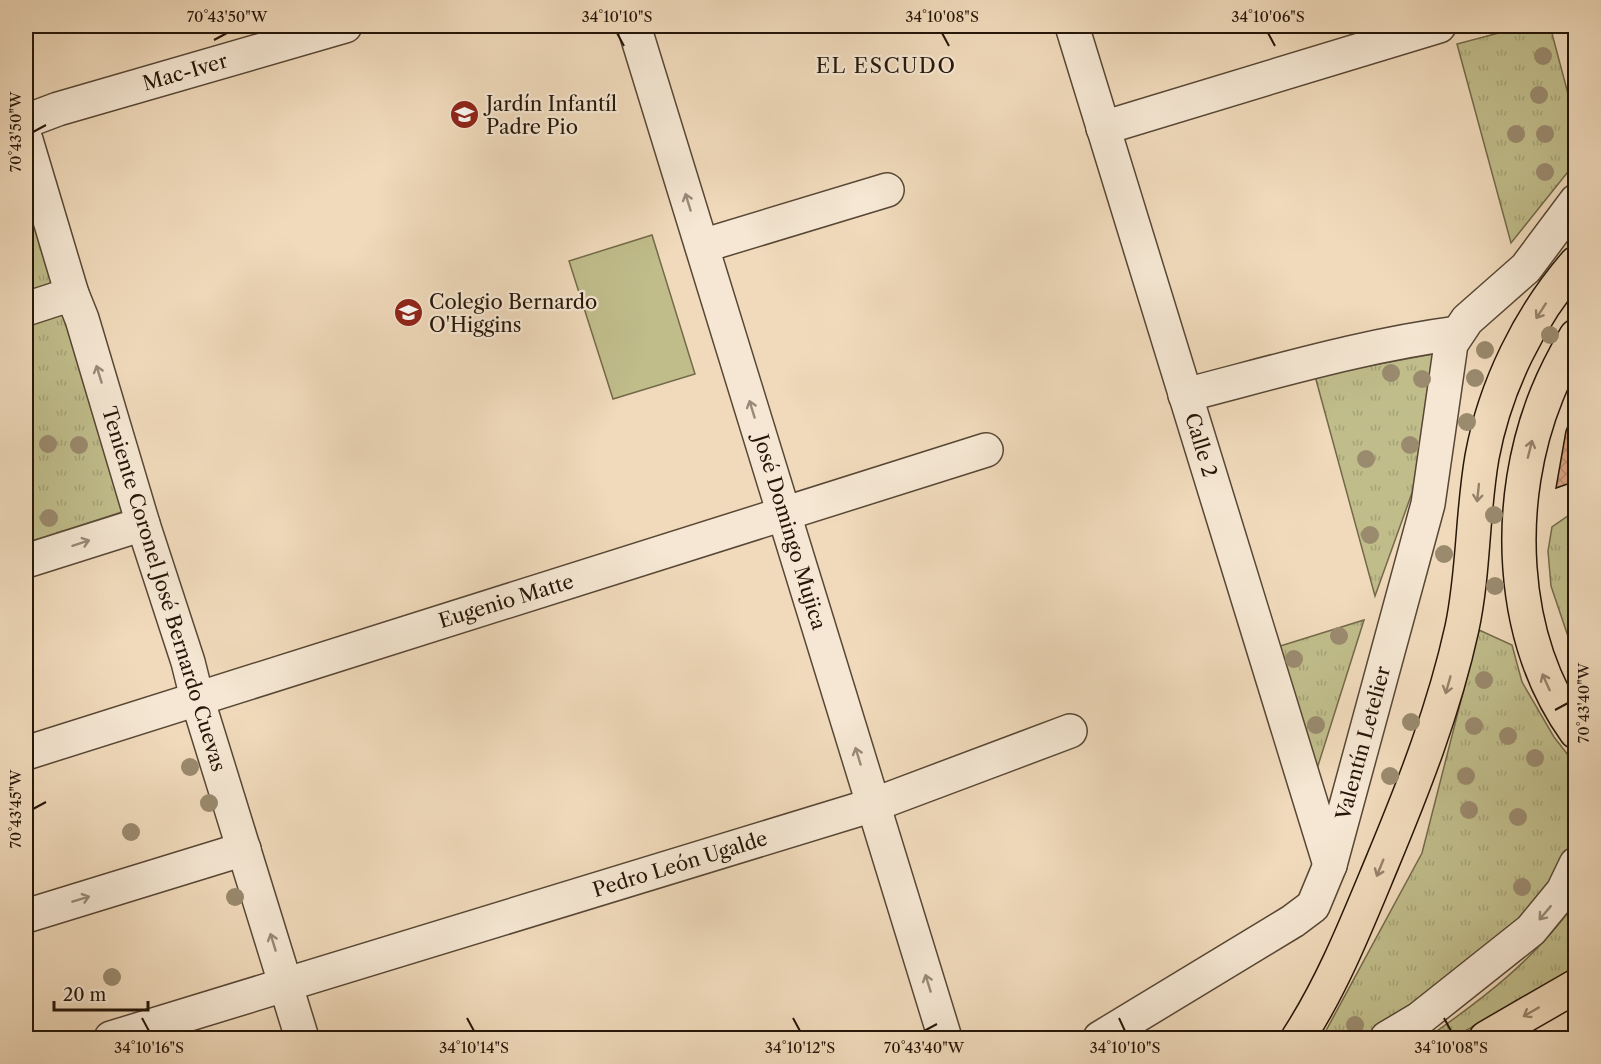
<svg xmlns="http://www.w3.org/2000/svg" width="1601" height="1064" font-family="'Libre Caslon Text',serif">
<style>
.grass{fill:url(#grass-tufts);stroke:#736a4a;stroke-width:1.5}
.pitch{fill:#c0bd8b;stroke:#736a4a;stroke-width:1.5}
.building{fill:url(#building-cross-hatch);stroke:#261608;stroke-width:1.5}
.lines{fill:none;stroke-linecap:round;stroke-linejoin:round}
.minor-casing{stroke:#584735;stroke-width:36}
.highway-casing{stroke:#261608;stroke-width:36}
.minor{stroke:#f5e7d3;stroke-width:33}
.highway{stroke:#f0dabb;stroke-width:33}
.tree{fill:#9a8a6e}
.oneway{stroke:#988978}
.oneway2{stroke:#95826a}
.ticks{fill:none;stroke:#261608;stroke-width:2}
.labels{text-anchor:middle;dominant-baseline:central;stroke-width:4.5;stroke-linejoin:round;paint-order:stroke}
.street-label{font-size:20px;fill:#261608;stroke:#f5e7d3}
.poi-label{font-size:20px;fill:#261608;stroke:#f5e7d3;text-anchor:start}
.neighbourhood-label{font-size:21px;letter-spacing:1.5px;fill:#261608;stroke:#f5e7d3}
.neatline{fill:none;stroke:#261608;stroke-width:2}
.ticks-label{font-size:15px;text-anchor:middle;fill:#261608}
</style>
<defs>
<pattern id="grass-tufts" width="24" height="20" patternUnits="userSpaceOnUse" patternTransform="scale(1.5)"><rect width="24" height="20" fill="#c0bd8b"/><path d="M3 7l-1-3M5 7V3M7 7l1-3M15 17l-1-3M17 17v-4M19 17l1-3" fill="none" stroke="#a5a276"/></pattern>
<pattern id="building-cross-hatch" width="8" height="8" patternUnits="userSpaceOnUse" patternTransform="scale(1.5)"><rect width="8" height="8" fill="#dba683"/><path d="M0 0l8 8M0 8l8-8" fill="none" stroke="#bc8e70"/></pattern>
</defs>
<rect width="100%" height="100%" fill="#f0dabb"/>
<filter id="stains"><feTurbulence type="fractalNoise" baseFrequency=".00333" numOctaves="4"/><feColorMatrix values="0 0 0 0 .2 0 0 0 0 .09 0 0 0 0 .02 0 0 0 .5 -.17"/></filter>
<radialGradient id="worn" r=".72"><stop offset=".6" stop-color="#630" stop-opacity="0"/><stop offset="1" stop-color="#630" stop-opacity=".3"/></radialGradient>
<g class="grass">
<path d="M 1525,26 L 1550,26 L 1575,120 L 1575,163 L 1511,243 L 1457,44 Z"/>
<path d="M 26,187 L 56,287 L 26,296 Z"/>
<path d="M 62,311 L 125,511 L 26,543 L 26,322 Z"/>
<path d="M 1438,353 L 1422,465 L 1375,596 L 1315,376 Z"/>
<path d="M 1575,511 L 1575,657 L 1551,586 L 1548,551 L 1552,527 Z"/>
<path d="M 1364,620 L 1316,772 L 1277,647 Z"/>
<path d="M 1479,630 L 1512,645 L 1522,682 L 1554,737 L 1575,764 L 1575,829 L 1559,878 L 1529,924 L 1378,1038 L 1322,1038 L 1422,853 Z"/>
<path d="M 1575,903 L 1575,968 L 1453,1038 L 1427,1038 C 1484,998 1534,960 1575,903 Z"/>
</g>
<path class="pitch" d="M 652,235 L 695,374 L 613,399 L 569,261 Z"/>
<path class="building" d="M 1576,406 L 1576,481 L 1556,488 L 1566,431 Z"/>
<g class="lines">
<defs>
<g id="minor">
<path d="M 634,26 L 945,1038"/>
<path d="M 1072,26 L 1330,865"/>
<path d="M 26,121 L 58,109 L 345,26"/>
<path d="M 1103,128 L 1439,26"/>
<path d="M 26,140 L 72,294 L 82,319 L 143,524 L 188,662 L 197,698 L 302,1038"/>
<path d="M 702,246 L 887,190"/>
<path d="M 26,309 L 72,294"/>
<path d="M 1185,395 C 1275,372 1365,345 1457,333"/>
<path d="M 26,561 L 143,524"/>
<path d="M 26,753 L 986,450"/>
<path d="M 26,916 L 244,849"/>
<path d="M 111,1038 L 873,805 L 1070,731"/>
<path d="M 1100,1038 L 1293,921 L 1313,906 L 1330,865 L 1428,504 L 1451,344 L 1467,320 L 1526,268 L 1576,201"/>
<path d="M 1387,1038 L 1419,1019 L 1531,930 L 1563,891 L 1576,864"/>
</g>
<g id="highway">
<path d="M 1576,336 C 1565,355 1555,374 1547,394 C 1504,500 1508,637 1576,732"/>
<path d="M 1298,1038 C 1333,984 1357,923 1382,863 C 1414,786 1444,710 1462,628 C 1474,572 1472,514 1482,457 C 1495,387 1529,317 1576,263"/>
<path d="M 1486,1038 L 1576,986"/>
</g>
</defs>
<use href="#minor" class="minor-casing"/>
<use href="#highway" class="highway-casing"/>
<use href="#minor" class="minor"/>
<use href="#highway" class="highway"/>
</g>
<g class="tree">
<circle cx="1543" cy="56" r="9"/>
<circle cx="1539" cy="95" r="9"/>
<circle cx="1516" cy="134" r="9"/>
<circle cx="1545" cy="134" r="9"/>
<circle cx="1545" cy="172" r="9"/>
<circle cx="1550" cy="335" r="9"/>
<circle cx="1485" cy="350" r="9"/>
<circle cx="1391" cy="373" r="9"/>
<circle cx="1475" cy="378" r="9"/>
<circle cx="1422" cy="379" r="9"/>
<circle cx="1467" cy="422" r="9"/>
<circle cx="48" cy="444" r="9"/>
<circle cx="79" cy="445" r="9"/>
<circle cx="1410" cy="445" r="9"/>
<circle cx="1366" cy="459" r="9"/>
<circle cx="1494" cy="515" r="9"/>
<circle cx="49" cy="518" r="9"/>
<circle cx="1370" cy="535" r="9"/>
<circle cx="1444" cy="554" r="9"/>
<circle cx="1495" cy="586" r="9"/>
<circle cx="1339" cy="636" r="9"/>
<circle cx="1294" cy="659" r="9"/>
<circle cx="1484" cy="680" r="9"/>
<circle cx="1411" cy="722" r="9"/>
<circle cx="1316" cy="725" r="9"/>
<circle cx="1474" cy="726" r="9"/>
<circle cx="1508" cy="736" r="9"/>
<circle cx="1535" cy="758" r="9"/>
<circle cx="190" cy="767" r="9"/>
<circle cx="1390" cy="776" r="9"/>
<circle cx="1466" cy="776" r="9"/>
<circle cx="209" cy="803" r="9"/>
<circle cx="1469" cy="810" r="9"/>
<circle cx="1518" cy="817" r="9"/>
<circle cx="131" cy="832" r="9"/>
<circle cx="1522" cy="887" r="9"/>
<circle cx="235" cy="897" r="9"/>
<circle cx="112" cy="977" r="9"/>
<circle cx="1355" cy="1025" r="9"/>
</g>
<defs><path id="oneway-shaft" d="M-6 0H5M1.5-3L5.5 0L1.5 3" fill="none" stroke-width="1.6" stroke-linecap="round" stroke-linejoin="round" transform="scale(1.5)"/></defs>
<g class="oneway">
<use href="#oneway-shaft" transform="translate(688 202) rotate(-107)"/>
<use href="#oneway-shaft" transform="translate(99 374) rotate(-107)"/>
<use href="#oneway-shaft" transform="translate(752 409) rotate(-107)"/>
<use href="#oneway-shaft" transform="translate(81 543) rotate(-18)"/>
<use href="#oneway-shaft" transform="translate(858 756) rotate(-107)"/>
<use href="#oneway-shaft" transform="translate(81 899) rotate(-17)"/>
<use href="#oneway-shaft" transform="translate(1545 913) rotate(130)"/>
<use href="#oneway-shaft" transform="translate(273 942) rotate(-107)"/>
<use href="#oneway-shaft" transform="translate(928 983) rotate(-107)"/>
</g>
<g class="oneway2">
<use href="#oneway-shaft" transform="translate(1541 311) rotate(123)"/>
<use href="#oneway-shaft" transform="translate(1530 449) rotate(-76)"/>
<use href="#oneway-shaft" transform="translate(1478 493) rotate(96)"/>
<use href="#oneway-shaft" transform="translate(1546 682) rotate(-114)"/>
<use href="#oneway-shaft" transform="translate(1448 685) rotate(106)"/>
<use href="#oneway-shaft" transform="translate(1380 868) rotate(112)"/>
<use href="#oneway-shaft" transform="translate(1531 1012) rotate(150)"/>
</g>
<path class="ticks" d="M 617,33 L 624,46M 942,33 L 949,46M 1268,33 L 1275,46M 214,40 L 227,33M 33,132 L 46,125M 1555,710 L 1568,703M 33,809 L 46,802M 142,1018 L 149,1031M 467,1018 L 474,1031M 793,1018 L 800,1031M 1119,1018 L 1125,1031M 1444,1018 L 1451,1031M 924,1031 L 937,1024"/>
<defs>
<symbol id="school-disc" viewBox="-11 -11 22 22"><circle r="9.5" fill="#8f2418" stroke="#f5e7d3"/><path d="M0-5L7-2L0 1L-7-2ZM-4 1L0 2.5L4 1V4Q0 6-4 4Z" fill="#fff"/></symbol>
</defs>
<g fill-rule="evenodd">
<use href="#school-disc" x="448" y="98" width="33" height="33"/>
<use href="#school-disc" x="392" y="296" width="33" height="33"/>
</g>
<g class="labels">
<g class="street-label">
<text transform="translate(185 72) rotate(-16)">Mac-Iver</text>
<text transform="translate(1201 445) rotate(73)">Calle 2</text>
<text transform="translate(790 532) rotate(73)">José Domingo Mujica</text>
<text transform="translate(164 589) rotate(73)">Teniente Coronel José Bernardo Cuevas</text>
<text transform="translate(506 601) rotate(-17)">Eugenio Matte</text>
<text transform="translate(1363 743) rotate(-75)">Valentín Letelier</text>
<text transform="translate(680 864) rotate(-17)">Pedro León Ugalde</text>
</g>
<g class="poi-label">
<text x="486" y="104">Jardín Infantíl<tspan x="486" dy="23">Padre Pio</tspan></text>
<text x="429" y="302">Colegio Bernardo<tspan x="429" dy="23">O'Higgins</tspan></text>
</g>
<g class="neighbourhood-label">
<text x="886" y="65">EL ESCUDO</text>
</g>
</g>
<rect width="1601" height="1064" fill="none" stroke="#f0dabb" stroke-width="66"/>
<path d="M54 1001v9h94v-9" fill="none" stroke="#261608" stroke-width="3"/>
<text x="63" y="1001" font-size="18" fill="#261608" stroke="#f5e7d3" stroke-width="4.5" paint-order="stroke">20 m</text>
<rect x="33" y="33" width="1535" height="998" class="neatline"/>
<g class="ticks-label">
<text x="227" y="22">70°43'50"W</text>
<text x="617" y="22">34°10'10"S</text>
<text x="942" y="22">34°10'08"S</text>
<text x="1268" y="22">34°10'06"S</text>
<text transform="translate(16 132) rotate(-90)" y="5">70°43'50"W</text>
<text transform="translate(1584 703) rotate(-90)" y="5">70°43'40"W</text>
<text transform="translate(16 809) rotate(-90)" y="5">70°43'45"W</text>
<text x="149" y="1053">34°10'16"S</text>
<text x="474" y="1053">34°10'14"S</text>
<text x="800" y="1053">34°10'12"S</text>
<text x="924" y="1053">70°43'40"W</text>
<text x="1125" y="1053">34°10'10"S</text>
<text x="1451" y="1053">34°10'08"S</text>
</g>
<rect width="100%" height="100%" filter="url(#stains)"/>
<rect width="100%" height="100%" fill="url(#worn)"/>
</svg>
